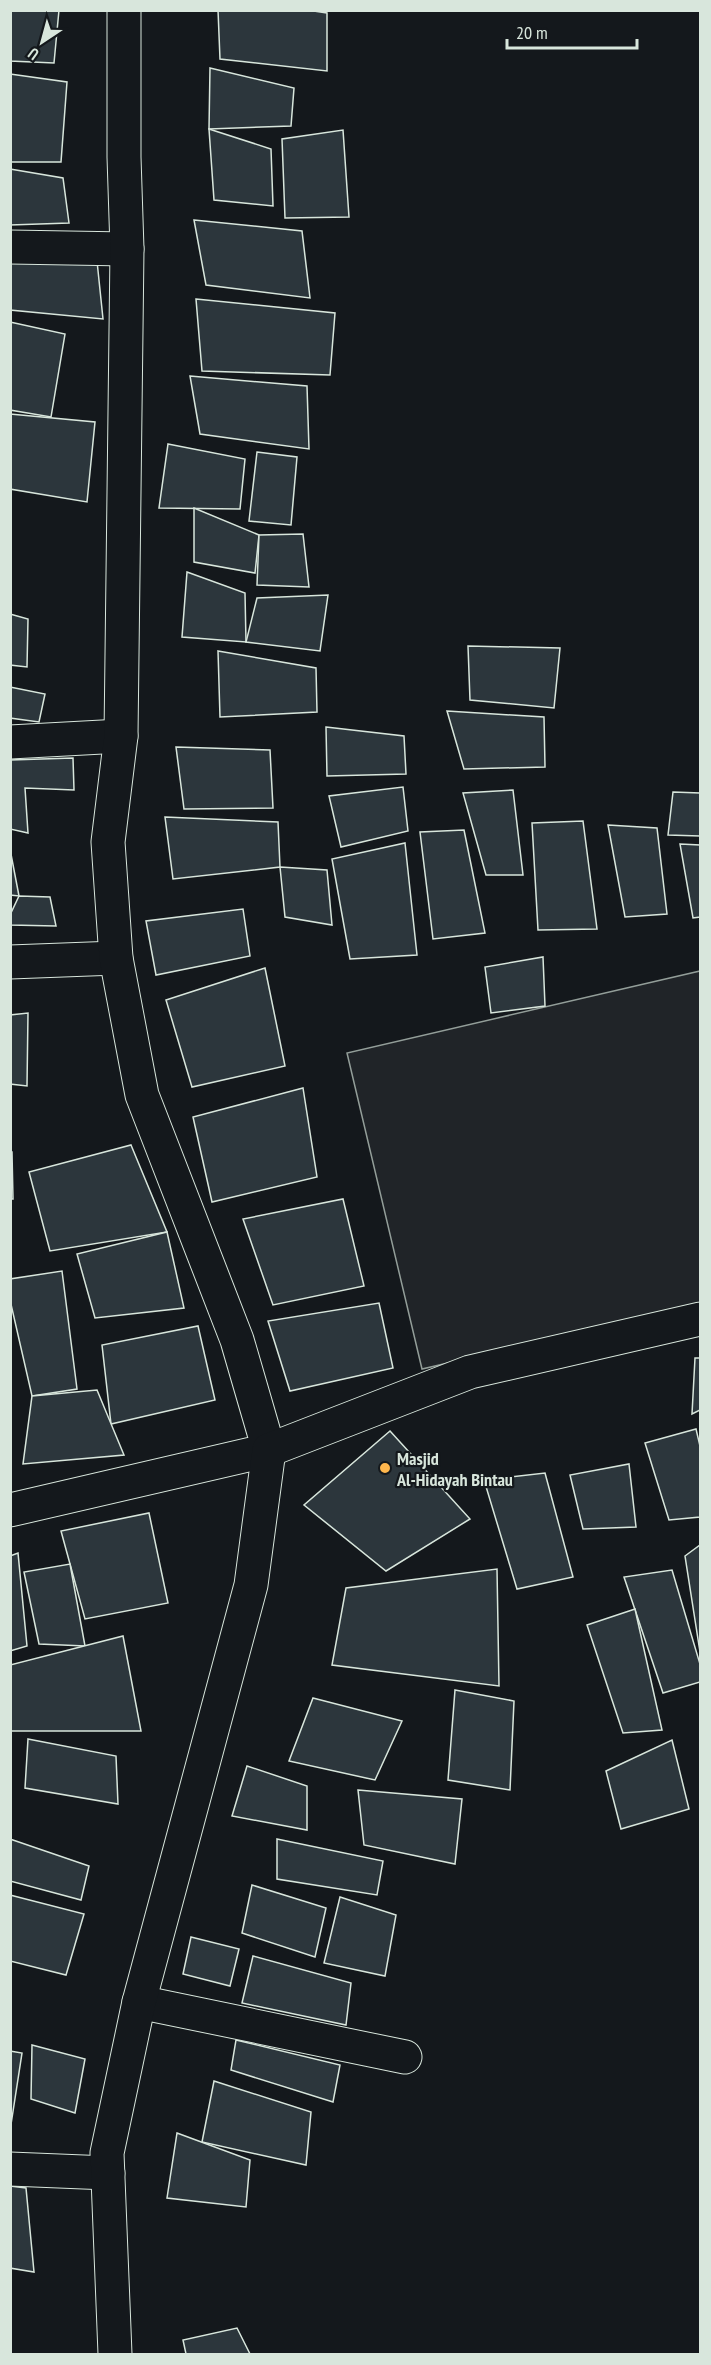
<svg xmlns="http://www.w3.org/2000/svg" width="711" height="2365" font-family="'PT Sans Narrow',sans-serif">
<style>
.green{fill:#202428;stroke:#939e99;stroke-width:1.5}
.building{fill:#2c363c;stroke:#d8e6dc;stroke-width:1.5}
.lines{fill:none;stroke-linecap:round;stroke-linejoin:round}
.street-casing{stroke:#d8e6dc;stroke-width:35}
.secondary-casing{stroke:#d8e6dc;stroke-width:35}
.street{stroke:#14181c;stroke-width:33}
.secondary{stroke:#14181c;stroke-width:33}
.poi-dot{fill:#ffb74d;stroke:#14181c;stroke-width:2}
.labels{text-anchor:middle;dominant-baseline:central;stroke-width:4.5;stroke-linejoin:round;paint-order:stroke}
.poi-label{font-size:18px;font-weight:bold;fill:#d8e6dc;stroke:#14181c;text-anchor:start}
</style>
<rect width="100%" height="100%" fill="#14181c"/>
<path class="green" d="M 700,971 L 700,1304 L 422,1369 L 347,1053 Z"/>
<g class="building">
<path d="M 10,10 L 59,10 L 54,63 L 10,61 Z"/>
<path d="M 218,10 L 307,10 L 327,13 L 327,71 L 220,59 Z"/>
<path d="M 210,68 L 294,88 L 291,126 L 209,129 Z"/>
<path d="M 10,74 L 67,82 L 61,162 L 10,162 Z"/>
<path d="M 209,129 L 271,149 L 273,206 L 214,200 Z"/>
<path d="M 343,130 L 349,217 L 285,218 L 282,139 Z"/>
<path d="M 10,169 L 63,178 L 69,223 L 10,225 Z"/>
<path d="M 194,220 L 302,231 L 310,298 L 206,285 Z"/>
<path d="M 10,257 L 97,261 L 103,319 L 10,310 Z"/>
<path d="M 196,299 L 335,313 L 330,375 L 202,371 Z"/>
<path d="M 10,322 L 65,334 L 51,417 L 10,410 Z"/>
<path d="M 190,376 L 307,386 L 309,449 L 200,434 Z"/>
<path d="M 10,414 L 95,422 L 87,502 L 10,489 Z"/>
<path d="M 168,444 L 245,459 L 240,509 L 159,508 Z"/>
<path d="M 257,452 L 297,457 L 291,525 L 249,521 Z"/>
<path d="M 194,508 L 259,535 L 255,573 L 194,562 Z"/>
<path d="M 303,534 L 309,587 L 257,585 L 259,535 Z"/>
<path d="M 187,572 L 245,593 L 246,642 L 182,637 Z"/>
<path d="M 328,595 L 320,651 L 246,642 L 257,598 Z"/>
<path d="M 10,614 L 28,619 L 27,667 L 10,665 Z"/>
<path d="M 468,646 L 560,648 L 554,708 L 470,700 Z"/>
<path d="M 218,651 L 316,668 L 317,712 L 220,717 Z"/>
<path d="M 10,687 L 45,694 L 39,722 L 10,718 Z"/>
<path d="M 447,711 L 544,717 L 545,767 L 464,769 Z"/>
<path d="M 326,727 L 404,736 L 406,774 L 327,776 Z"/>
<path d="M 176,747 L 270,750 L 273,808 L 184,809 Z"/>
<path d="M 73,758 L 74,790 L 25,788 L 28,833 L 10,829 L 10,760 Z"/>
<path d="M 403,787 L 408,831 L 341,847 L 329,796 Z"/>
<path d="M 513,790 L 523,875 L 486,875 L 463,793 Z"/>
<path d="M 673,792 L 700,793 L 700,836 L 668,835 Z"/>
<path d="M 165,817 L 278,822 L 280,867 L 173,879 Z"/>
<path d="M 583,821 L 597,929 L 538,930 L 532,823 Z"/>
<path d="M 608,825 L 657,828 L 667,914 L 625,917 Z"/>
<path d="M 464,830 L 485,933 L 433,939 L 420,832 Z"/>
<path d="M 405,843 L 417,955 L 350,959 L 332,859 Z"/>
<path d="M 680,844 L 700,845 L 700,917 L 693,918 Z"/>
<path d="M 10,849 L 19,896 L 10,895 Z"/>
<path d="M 280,867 L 327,870 L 332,925 L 285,917 Z"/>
<path d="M 19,896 L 50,897 L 56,926 L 10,925 L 10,915 Z"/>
<path d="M 243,909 L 250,956 L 156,975 L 146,921 Z"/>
<path d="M 543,957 L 545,1006 L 491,1013 L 485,967 Z"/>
<path d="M 265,968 L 285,1066 L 192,1087 L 166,1000 Z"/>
<path d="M 28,1013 L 27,1086 L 10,1084 L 10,1015 Z"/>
<path d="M 303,1088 L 317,1177 L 212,1202 L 193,1117 Z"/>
<path d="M 131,1145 L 167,1232 L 50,1251 L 29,1172 Z"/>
<path d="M 10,1152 L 12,1152 L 13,1199 L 10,1199 Z"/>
<path d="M 343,1199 L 364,1286 L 273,1305 L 243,1219 Z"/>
<path d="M 167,1232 L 184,1308 L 95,1318 L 77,1254 Z"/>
<path d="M 62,1271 L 77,1389 L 32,1396 L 10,1300 L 10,1279 Z"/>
<path d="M 379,1303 L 393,1368 L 290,1391 L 268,1321 Z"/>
<path d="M 198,1326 L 215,1400 L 111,1424 L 102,1345 Z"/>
<path d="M 695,1358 L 700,1358 L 700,1410 L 692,1414 Z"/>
<path d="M 97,1390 L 124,1455 L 23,1464 L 32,1396 Z"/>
<path d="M 696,1429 L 700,1446 L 700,1517 L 669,1520 L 645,1443 Z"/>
<path d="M 390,1431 L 470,1519 L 386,1571 L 304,1505 Z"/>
<path d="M 629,1464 L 636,1527 L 583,1529 L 570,1475 Z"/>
<path d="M 545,1473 L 573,1577 L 517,1589 L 484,1480 Z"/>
<path d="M 149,1513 L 168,1603 L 85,1619 L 61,1531 Z"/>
<path d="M 700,1545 L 700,1652 L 685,1556 Z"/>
<path d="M 18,1553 L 27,1646 L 10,1651 L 10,1556 Z"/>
<path d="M 70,1564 L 85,1646 L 39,1644 L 24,1572 Z"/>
<path d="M 497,1569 L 499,1686 L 332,1665 L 346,1588 Z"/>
<path d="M 672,1570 L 700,1664 L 700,1682 L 663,1693 L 624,1577 Z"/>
<path d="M 635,1609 L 662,1730 L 623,1733 L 587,1625 Z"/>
<path d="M 123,1636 L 141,1731 L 10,1731 L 10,1665 Z"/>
<path d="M 455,1690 L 514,1701 L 510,1790 L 448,1780 Z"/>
<path d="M 313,1698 L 402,1721 L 375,1780 L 289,1761 Z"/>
<path d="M 28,1739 L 116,1756 L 118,1804 L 25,1788 Z"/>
<path d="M 672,1740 L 689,1809 L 621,1829 L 606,1771 Z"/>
<path d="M 247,1766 L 307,1786 L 307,1830 L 232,1816 Z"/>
<path d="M 358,1790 L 462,1799 L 455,1864 L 364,1845 Z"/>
<path d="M 10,1839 L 89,1866 L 81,1900 L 10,1881 Z"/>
<path d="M 277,1839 L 383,1861 L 377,1895 L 277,1879 Z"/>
<path d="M 252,1885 L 326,1908 L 315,1957 L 242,1933 Z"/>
<path d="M 10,1895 L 84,1914 L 66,1975 L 10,1961 Z"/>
<path d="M 340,1897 L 396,1915 L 385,1976 L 324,1963 Z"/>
<path d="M 191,1937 L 239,1949 L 230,1986 L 183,1974 Z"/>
<path d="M 253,1956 L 351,1983 L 346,2025 L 242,2003 Z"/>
<path d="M 236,2040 L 340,2065 L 333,2102 L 231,2070 Z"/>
<path d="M 32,2045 L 85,2059 L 75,2113 L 31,2099 Z"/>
<path d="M 10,2051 L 22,2053 L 10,2131 Z"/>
<path d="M 214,2081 L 311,2112 L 306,2165 L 202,2142 Z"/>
<path d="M 177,2133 L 250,2160 L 246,2207 L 167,2198 Z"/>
<path d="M 10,2186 L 26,2188 L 34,2272 L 10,2268 Z"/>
<path d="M 237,2328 L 250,2354 L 186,2354 L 183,2340 Z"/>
</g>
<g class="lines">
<defs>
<g id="street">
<path d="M 10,247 L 127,249"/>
<path d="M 10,742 L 121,736"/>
<path d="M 10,962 L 116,958"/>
<path d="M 10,1510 L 269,1450 L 237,1340 L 142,1095 L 116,958 L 108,842 L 121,736 L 127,249 L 124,157 L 124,10"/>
<path d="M 139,2002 L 405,2057"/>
<path d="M 10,2169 L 108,2173"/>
</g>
<path id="secondary" d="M 115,2354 L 107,2153 L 139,2002 L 251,1585 L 269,1450 L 470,1372 L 700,1319"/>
</defs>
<use href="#street" class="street-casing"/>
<use href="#secondary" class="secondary-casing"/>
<use href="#street" class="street"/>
<use href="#secondary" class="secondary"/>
</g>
<circle class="poi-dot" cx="385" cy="1468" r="6"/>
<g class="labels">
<g class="poi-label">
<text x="397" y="1458">Masjid<tspan x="397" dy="21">Al-Hidayah Bintau</tspan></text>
</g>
</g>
<rect width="711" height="2365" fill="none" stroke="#d8e6dc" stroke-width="24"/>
<g transform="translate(42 42) rotate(216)" stroke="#14181c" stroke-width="4.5" paint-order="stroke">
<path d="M0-4.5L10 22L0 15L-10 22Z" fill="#d8e6dc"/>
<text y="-9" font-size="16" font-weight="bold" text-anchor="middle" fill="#d8e6dc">U</text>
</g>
<path d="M507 39v9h130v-9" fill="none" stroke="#d8e6dc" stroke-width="3"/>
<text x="516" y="39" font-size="18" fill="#d8e6dc" stroke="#14181c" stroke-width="4.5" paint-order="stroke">20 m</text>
</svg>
